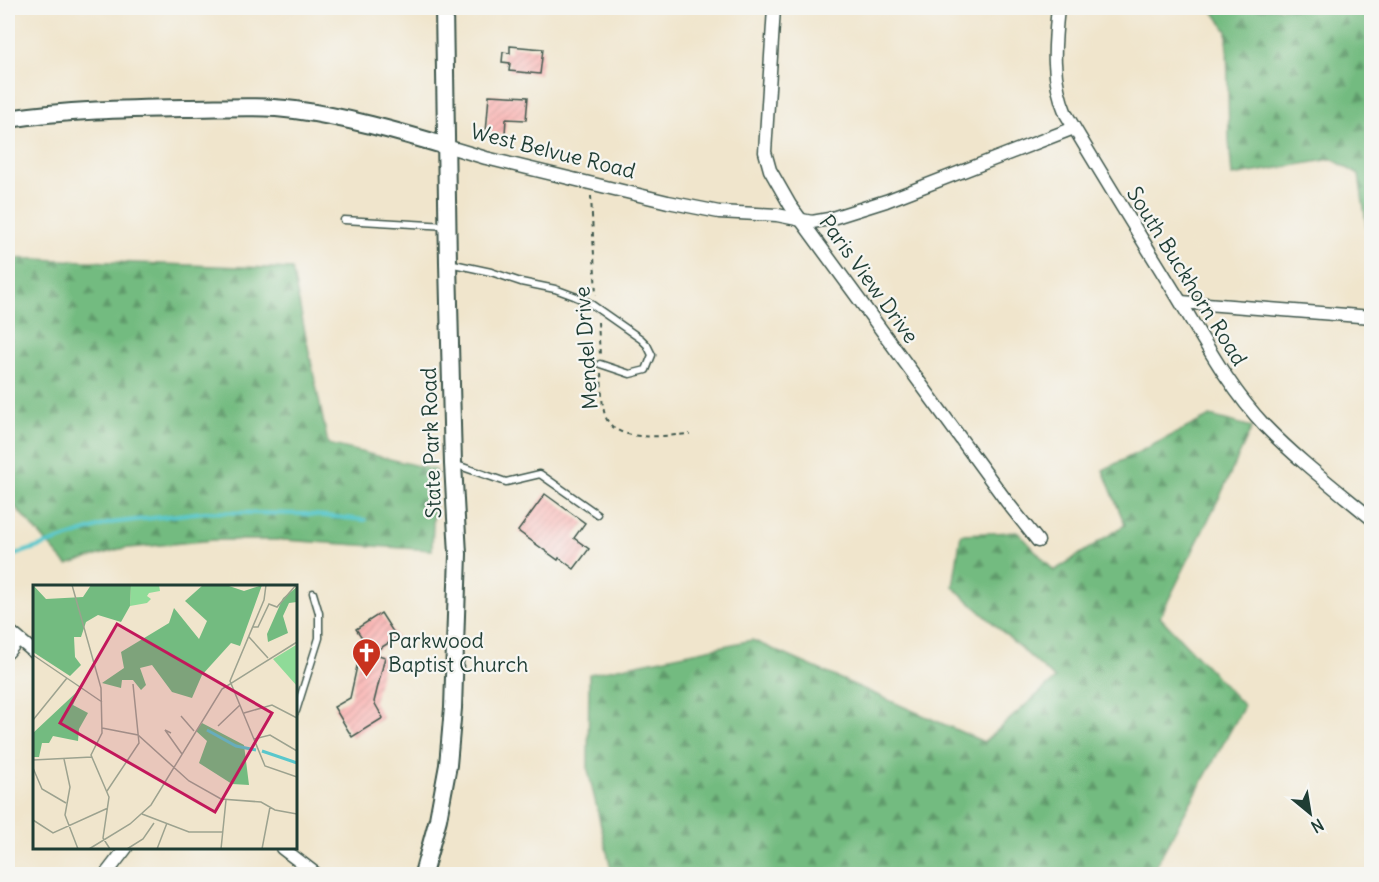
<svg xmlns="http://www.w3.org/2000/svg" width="1379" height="882" font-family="Delius,sans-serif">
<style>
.forest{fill:url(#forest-firs);stroke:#497c5a;stroke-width:1.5}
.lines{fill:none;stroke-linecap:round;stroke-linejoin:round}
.stream{stroke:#59c7cc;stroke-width:4}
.building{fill:url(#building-hatch)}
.lane-casing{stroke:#3e564b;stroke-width:9}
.street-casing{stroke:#3e564b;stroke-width:15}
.secondary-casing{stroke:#3e564b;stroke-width:20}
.path{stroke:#3e564b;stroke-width:2;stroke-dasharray:4.5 4.5;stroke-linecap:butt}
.lane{stroke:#fff;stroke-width:6}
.street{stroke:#fff;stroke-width:12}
.secondary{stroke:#fff;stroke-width:16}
.labels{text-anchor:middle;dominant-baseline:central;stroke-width:4.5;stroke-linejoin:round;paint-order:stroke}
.street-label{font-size:21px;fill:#1f3d34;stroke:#f6f6f2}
.poi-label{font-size:21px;fill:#1f3d34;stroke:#f6f6f2;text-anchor:start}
.inset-river{fill:none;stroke:#59c7cc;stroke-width:3}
.inset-road{fill:none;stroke:#9ca28f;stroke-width:1.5}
.view{fill:#c2185b;fill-opacity:0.15;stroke:#c2185b;stroke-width:3}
.inset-edge{fill:none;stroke:#1f3d34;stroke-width:3}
</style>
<defs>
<pattern id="forest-firs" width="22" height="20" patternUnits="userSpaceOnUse" patternTransform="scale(1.5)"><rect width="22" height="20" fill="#73bb80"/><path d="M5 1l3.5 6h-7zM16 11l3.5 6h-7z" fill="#5e996a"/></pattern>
<pattern id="building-hatch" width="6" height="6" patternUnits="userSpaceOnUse" patternTransform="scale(1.5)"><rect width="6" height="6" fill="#fba8a7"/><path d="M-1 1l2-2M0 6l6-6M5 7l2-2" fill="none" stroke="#cb8a89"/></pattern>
</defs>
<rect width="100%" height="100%" fill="#f6f6f2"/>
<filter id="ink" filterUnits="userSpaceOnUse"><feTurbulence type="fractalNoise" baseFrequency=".0167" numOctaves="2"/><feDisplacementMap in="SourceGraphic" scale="12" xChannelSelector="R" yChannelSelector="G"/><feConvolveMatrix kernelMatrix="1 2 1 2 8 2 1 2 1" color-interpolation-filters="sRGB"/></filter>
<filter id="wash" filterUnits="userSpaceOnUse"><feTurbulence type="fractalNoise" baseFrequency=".008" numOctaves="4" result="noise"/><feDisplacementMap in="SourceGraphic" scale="24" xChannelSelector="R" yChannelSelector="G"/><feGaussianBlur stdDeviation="1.35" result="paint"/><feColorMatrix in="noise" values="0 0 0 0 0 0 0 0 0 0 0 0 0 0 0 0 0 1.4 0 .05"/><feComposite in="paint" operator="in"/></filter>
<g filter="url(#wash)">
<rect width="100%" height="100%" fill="#f0e5cc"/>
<g class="forest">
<path d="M 1211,8 L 1371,8 L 1371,257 L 1359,175 L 1332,159 L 1232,176 L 1229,140 L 1227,31 Z"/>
<path d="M 8,258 L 292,269 L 328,444 L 435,470 L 432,550 L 284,540 L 213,540 L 119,549 L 67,565 L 8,499 Z"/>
<path d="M 1210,416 L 1252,427 L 1221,494 L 1160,617 L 1244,706 L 1151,874 L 609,874 L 611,869 L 588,770 L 589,674 L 752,640 L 984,742 L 1055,679 L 953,587 L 961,534 L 1018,532 L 1054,571 L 1125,525 L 1103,470 Z"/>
</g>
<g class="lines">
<path class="stream" d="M 8,557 L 110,523 L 204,512 L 305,514 L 365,520"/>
</g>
<g id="blocks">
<g class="building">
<path d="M 510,46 L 543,49 L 540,74 L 509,71 L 510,63 L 502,62 L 503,52 L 510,53 Z"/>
<path d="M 489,95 L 528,97 L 526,120 L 506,119 L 505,134 L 486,133 Z"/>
<path d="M 545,494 L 585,523 L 574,538 L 589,549 L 574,569 L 559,558 L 558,560 L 518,531 Z"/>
<path d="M 381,613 L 397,638 L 372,653 L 385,657 L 374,702 L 383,718 L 352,737 L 334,707 L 350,698 L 363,639 L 356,629 Z"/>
</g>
</g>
</g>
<g filter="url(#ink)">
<use href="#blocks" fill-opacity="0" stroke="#3e564b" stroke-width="1.5"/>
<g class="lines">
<defs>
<g id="lane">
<path d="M 344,220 L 447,226"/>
<path d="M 449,263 L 491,272 L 521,282 L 555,289 L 574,296 L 588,302 L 641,339 L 647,345 L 652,355 L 646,370 L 630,374 L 600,364"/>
<path d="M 454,464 L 506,482 L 540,474 L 597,514"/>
<path d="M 296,711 L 319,638 L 319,613 L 313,593"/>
</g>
<g id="street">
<path d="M 774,8 L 765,152 L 770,170 L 790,205 L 1007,502 L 1038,541"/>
<path d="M 1058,8 C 1054,45 1051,79 1066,114 C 1103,177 1142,239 1180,301 C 1206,344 1230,389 1265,426 C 1298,460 1336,489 1372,519"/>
<path d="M 446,146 L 486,158 L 668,202 L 719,212 L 777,215 L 812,222 L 829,219 L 886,201 L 1074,128"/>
<path d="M 1181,302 L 1372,317"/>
<path d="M 8,630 L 34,652"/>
<path d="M 8,652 L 18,639"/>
<path d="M 282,848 L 316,874"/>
<path d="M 106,874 L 126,848"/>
</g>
<g id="secondary">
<path d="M 8,119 C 66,110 126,109 185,108 C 222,108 258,105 295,110 C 346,117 396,131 446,146"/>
<path d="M 423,874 L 438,819 L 448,765 L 453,708 L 458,554 L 453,464 L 448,263 L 444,8"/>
</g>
</defs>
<use href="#lane" class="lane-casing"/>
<use href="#street" class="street-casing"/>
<use href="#secondary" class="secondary-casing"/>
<g class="path">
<path d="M 591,196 L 596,295"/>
<path d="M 598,322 L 600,355"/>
<path d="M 601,373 C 602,386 601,402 605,415 C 614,445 666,435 690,434"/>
</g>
<use href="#lane" class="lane"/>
<use href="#street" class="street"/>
<use href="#secondary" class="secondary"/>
</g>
</g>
<defs>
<symbol id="church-pin" viewBox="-11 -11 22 30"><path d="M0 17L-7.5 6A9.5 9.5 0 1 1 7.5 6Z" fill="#c8321e" stroke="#f6f6f2"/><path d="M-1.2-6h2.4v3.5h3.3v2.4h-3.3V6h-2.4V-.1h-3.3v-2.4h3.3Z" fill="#fff"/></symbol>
</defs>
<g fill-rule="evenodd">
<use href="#church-pin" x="350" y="636" width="33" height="45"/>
</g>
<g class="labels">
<g class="street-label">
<text transform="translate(553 151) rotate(14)">West Belvue Road</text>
<text transform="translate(1187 276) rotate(58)">South Buckhorn Road</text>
<text transform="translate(869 279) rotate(54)">Paris View Drive</text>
<text transform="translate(586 348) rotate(-94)">Mendel Drive</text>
<text transform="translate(431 443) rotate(-92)">State Park Road</text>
</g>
<g class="poi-label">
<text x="388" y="640">Parkwood<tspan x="388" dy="24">Baptist Church</tspan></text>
</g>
</g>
<g transform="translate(33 585)">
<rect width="264" height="264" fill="#f0e5cc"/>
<path d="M 98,0 L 126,0 L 127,6 L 116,8 L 114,11 L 118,14 L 114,18 L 97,21 ZM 263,60 L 264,62 L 264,101 L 240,74 Z" fill="#8fdb98"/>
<path d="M 0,0 L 13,14 L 50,12 L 58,0 L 98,0 L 97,21 L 88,37 L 65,30 L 53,37 L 48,52 L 41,52 L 42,72 L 48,80 L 37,91 L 0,67 ZM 170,0 L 193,0 L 211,6 L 229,0 L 207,61 L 198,58 L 169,90 L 159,113 L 139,107 L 119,80 L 107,83 L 113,100 L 108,105 L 100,95 L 89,95 L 88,103 L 69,98 L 91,83 L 88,67 L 136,38 L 141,23 L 166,54 L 174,36 L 152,16 ZM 264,2 L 264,17 L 256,18 L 250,31 L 255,48 L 235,57 L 234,49 L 250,13 ZM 47,104 L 40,120 L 55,128 L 46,144 L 45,156 L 20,151 L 16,158 L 9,158 L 6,172 L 0,172 L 0,148 ZM 169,138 L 211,160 L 216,200 L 199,199 L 166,178 L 174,156 L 163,146 Z" fill="#73bb80"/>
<path class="inset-river" d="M 174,145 L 203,161 L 223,165M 229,166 L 264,178"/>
<path class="inset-road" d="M 39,0 L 68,103 L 69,148 L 58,170 L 76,212 L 70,253 L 77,264M 233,0 L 231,15 L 197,96 L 232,181 L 264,192M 220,42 L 225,42 L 236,19 L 244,22 L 263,0M 216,52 L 235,73M 0,70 L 69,117M 211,128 L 239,120 L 264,133M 148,131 L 161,146M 0,135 L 34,93M 185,141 L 207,120M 69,143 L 105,150 L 156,196 L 188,214 L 228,217 L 242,225 L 264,229M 138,148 L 132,145 L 149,169M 221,154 L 237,150 L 264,166M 31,174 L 37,202 L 32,230 L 45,264M 0,175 L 59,172M 0,183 L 9,204 L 33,218M 74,206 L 106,158 L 100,99M 109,229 L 156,247 L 190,247M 0,235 L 20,248 L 75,223M 56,264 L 97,239 L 118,220 L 189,104 L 264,57M 94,264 L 110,254 L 121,238M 124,264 L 134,238M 188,264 L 193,215M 229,264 L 237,222"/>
<path class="view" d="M 84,39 L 239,128 L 182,227 L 27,138 Z"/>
<rect width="264" height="264" class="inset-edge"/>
</g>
<rect width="1379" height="882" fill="none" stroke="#f6f6f2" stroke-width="30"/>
<g transform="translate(1310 813) rotate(150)" stroke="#f6f6f2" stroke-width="4.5" paint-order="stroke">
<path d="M0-4.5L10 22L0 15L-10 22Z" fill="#1f3d34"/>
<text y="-9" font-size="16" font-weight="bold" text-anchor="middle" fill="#1f3d34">N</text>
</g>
</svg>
